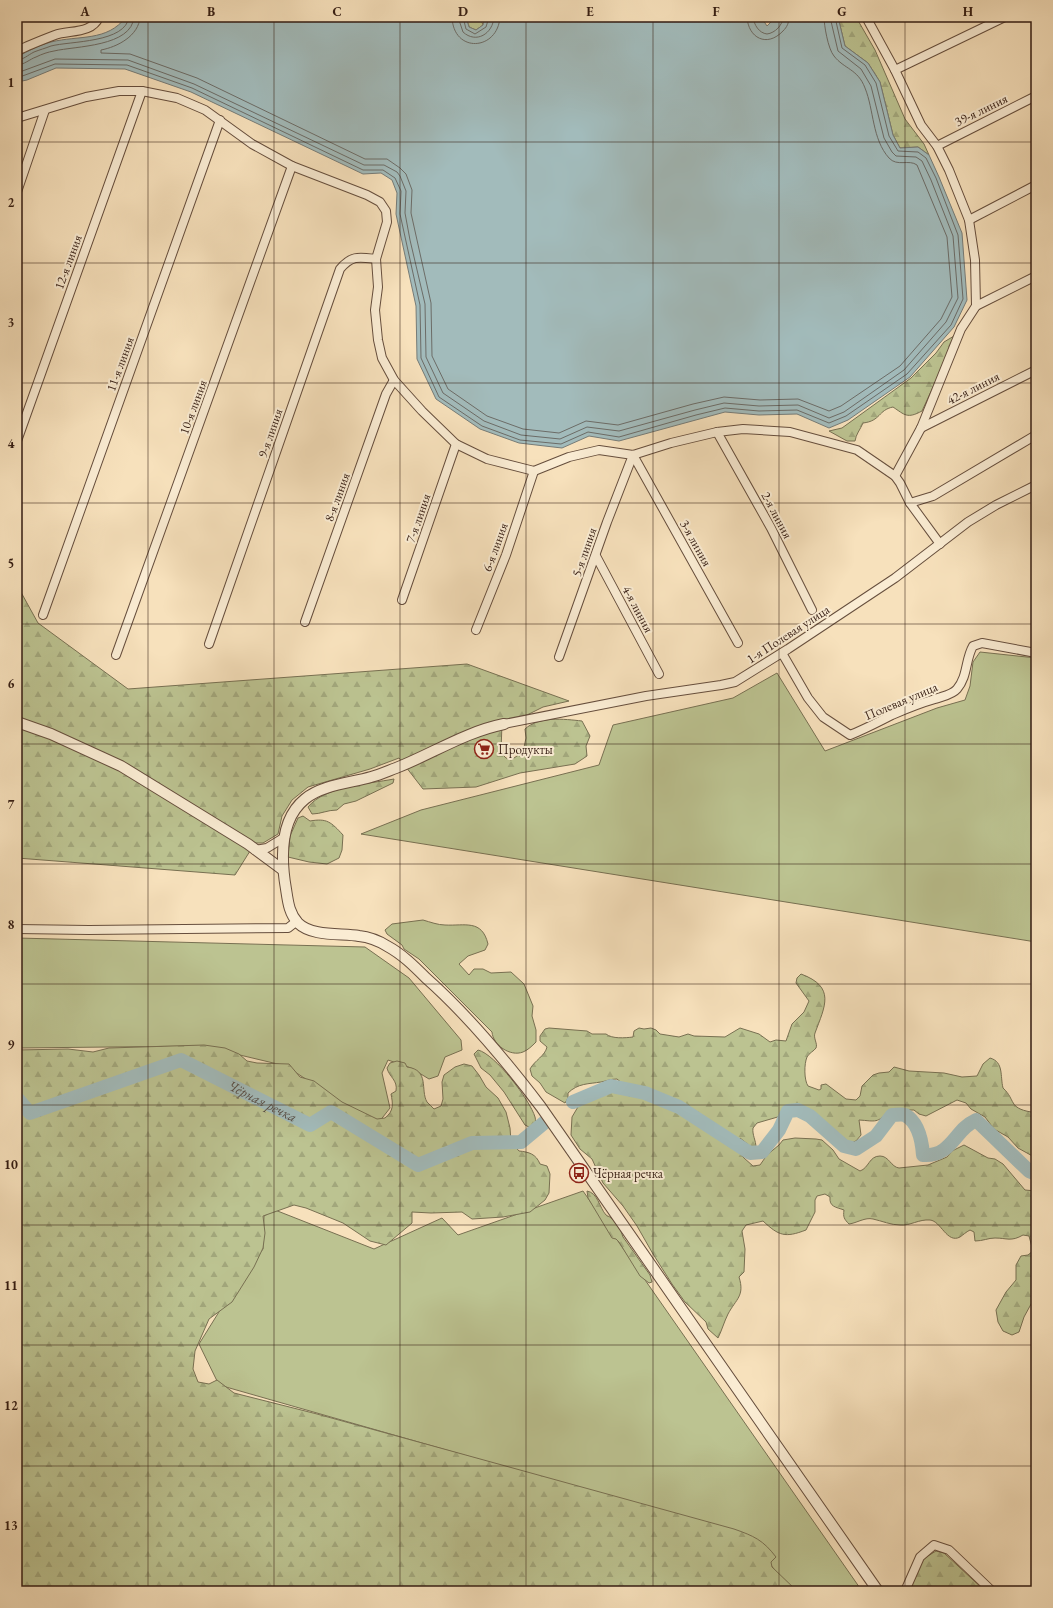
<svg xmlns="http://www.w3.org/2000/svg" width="1053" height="1608" font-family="'EB Garamond',serif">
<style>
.grass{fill:#bcc391;stroke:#787052}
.forest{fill:url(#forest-firs);stroke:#787052}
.water{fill:#a2bbbb;stroke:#767c78}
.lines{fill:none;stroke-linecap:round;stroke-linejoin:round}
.shore{stroke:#6c6c67;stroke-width:1}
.river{stroke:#a2bbbb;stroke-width:14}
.minor-casing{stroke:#664e3d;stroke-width:10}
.tertiary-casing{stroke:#664e3d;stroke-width:12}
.minor{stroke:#faecd3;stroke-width:8}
.tertiary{stroke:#faecd3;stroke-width:10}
.grid{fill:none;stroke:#351d13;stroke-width:1;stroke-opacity:0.55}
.labels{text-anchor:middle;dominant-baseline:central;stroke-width:4;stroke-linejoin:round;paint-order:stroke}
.street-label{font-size:13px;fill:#351d13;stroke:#faecd3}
.poi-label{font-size:13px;fill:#351d13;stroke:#faecd3;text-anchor:start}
.water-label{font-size:14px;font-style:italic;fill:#564c45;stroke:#faecd3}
.neatline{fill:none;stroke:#351d13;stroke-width:1.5}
.grid-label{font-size:13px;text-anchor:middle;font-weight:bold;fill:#351d13}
</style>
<defs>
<pattern id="forest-firs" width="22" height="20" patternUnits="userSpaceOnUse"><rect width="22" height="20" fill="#bcc391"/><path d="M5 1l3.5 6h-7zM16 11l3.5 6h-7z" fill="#a2a77c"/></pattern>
</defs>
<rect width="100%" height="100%" fill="#f7e1bc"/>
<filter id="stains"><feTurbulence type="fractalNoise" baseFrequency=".005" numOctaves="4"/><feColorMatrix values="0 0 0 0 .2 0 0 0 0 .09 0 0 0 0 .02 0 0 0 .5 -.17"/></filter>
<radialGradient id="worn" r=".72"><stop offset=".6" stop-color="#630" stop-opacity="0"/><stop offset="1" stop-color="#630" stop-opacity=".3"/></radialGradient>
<g class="grass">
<path d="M 980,652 L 1036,658 L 1036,942 L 361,834 L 421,810 L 599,765 L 613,725 L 733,698 L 777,673 L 825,751 L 937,708 L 965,700 L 970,686 L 973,662 Z"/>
<path d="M 423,920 C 430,922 438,925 445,925 C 465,926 482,919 488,944 L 485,950 L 468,956 L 459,964 L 469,975 L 474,969 L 483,969 L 491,973 L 511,972 L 524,984 L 533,1006 L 532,1016 L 536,1030 L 536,1042 C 532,1046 528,1050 523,1052 C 510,1057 493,1045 492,1032 L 419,959 L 404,949 L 402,945 L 387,934 L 385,930 L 392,924 Z"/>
<path d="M 17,938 L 365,947 L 409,978 L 461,1040 L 462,1050 L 445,1057 L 438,1076 L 429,1079 L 411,1068 L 388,1060 L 382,1073 L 390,1108 L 379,1122 L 345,1105 L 286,1066 L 202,1046 L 17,1048 Z"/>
<path d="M 583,1191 L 862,1591 L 792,1591 L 747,1536 L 219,1385 L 199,1344 L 232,1291 L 263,1249 L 264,1216 L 275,1210 L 374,1249 L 442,1218 L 458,1235 Z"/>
</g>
<g class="forest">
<path d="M 466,17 L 480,17 L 483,25 L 476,30 L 469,27 Z"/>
<path d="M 838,17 L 856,17 L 875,50 L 905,119 L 924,144 L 929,155 L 918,147 L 900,148 L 893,135 L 880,82 L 868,63 L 845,46 Z"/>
<path d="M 954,336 L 951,348 L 922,411 C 907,419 905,415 893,407 C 878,410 881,421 863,423 C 860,430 856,434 855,441 L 847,441 L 829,431 L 842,428 L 911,378 L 936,353 L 944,342 Z"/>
<path d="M 17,585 L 38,623 L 128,689 L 467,664 L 569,701 L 543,707 L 523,717 L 502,722 L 501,753 L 506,758 L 511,760 L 523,752 L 526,738 L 525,729 C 539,716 564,719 582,721 L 590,736 L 586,746 L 587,756 L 575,764 L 520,773 L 476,787 L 423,789 L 399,758 L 370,769 L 308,787 L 292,800 L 282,816 L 278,834 L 263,843 L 255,843 L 235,875 L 17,858 Z"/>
<path d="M 394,779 L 393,783 L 356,801 L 344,804 L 337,810 C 327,810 321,814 312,814 L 308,807 C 325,786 368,784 394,779 Z"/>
<path d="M 303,816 L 310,821 C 327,818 331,822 343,835 L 342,850 L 339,858 L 327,864 L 309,862 L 288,857 L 290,836 L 298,818 Z"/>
<path d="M 801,974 C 836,987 825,1006 815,1033 C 813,1038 818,1044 816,1048 C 814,1051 809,1053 807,1057 C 804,1064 804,1080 808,1086 L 819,1090 L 821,1089 L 821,1085 L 826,1084 L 846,1099 L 856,1100 L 860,1096 L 862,1086 L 873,1075 L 879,1073 L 889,1072 L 894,1067 L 909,1071 L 944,1073 L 962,1077 L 977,1076 L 983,1064 L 990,1058 C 1004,1062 1000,1076 1003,1088 C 1016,1100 1008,1108 1031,1112 L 1035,1104 L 1034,1094 L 1036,1082 L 1036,1158 L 1018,1148 L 1008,1137 L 994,1129 L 985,1117 L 971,1109 L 966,1103 L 957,1100 L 926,1116 L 919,1114 L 914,1110 L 890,1110 C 877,1124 876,1121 859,1120 L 861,1135 L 856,1141 L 850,1143 C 833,1129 816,1112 795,1105 L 788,1114 L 757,1123 L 753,1128 C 752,1135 756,1140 756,1148 L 750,1146 L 740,1138 L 737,1143 L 738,1150 L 744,1158 L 753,1166 L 760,1165 L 767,1155 L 779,1145 L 783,1140 L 795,1138 L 816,1139 L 822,1140 L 833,1150 L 839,1159 L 860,1171 C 869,1168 869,1156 880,1156 C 889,1156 891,1167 899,1168 L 928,1165 L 947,1157 L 952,1151 L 964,1145 L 988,1158 L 995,1159 L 1003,1164 L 1025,1190 L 1036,1191 L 1036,1295 L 1024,1317 L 1019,1332 L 1012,1335 L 1003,1331 L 998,1322 L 996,1310 L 1006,1292 L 1016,1280 L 1016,1265 L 1021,1256 L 1028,1255 L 1033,1251 L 1029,1236 L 1023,1235 C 1011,1242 1007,1238 995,1238 C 988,1238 983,1241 975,1241 L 974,1232 L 970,1230 C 966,1232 963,1235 960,1237 C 947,1244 941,1221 930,1220 C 919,1219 910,1226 900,1225 C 891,1225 882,1221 873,1219 C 865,1217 857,1223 849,1224 C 844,1219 843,1217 844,1210 C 836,1207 829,1207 830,1197 L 825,1194 L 817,1196 L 815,1200 L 815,1212 L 806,1230 C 785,1238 779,1236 763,1221 L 746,1225 L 742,1231 L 745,1249 L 744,1272 L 739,1277 C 745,1296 736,1299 728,1314 C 724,1322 722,1330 718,1338 L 708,1329 L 706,1322 L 685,1302 L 672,1284 L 653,1254 L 637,1226 L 623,1206 L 603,1183 L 592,1159 L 580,1149 L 571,1135 L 572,1117 L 582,1100 L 589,1093 L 595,1090 L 609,1088 L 625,1090 L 623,1084 L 617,1079 C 611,1079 606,1081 601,1082 C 589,1084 578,1083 568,1093 L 568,1098 L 565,1103 L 546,1092 L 540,1083 L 532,1076 L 530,1069 C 535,1060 545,1056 547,1047 L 540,1041 L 540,1036 L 545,1029 L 549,1028 L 587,1031 L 592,1034 L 606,1034 C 612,1039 625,1038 633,1037 L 634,1031 L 639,1028 L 644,1029 L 651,1028 L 656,1030 L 660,1034 L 679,1037 L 688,1034 L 694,1036 L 725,1037 L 740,1028 L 759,1034 L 770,1042 L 776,1040 L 786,1041 L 792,1024 L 804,1012 L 809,1001 L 796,983 L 797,978 Z"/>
<path d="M 204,1045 L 225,1048 L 239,1054 L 247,1061 L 257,1063 L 289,1064 L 300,1077 L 314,1081 L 342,1102 L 377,1119 L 385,1118 C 394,1111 393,1104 391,1094 L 396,1091 C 398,1080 389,1077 387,1068 L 390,1063 L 397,1061 L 405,1063 L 407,1067 C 430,1070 420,1090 427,1102 C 429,1104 432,1107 434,1109 L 441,1106 L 443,1099 L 442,1082 L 444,1075 L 455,1067 L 464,1064 L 472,1066 L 479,1075 L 486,1087 L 498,1098 L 506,1112 L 510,1128 L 511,1142 L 519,1151 C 529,1152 536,1154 540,1164 L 547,1166 L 550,1174 L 549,1193 L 545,1200 L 530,1212 L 503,1217 L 472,1219 L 462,1212 L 431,1213 L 412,1212 L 412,1223 L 386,1245 L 370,1241 L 343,1223 L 306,1208 L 294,1205 L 263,1216 L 265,1233 L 263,1248 L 254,1267 L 232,1302 L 209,1319 L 195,1351 L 193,1369 L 198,1382 L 209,1384 L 217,1380 L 234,1393 L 317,1414 L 734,1529 C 754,1536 763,1540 776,1557 L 771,1562 L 772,1567 L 797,1591 L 17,1591 L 17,1050 L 68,1049 L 93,1052 L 109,1048 Z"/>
<path d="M 478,1050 C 495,1054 530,1100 535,1117 C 536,1120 535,1123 535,1126 L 529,1127 L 525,1125 L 504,1092 L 490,1075 L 481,1068 L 474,1054 Z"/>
<path d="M 587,1191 C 598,1193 599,1207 606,1215 C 609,1217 609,1216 611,1218 C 617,1223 621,1230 623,1237 L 650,1275 L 652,1282 L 649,1283 L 640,1276 L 619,1242 L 616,1239 L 612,1238 L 588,1198 Z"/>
<path d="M 936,1551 L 944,1553 L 985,1591 L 908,1591 L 923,1559 Z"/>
</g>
<path class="water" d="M 126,17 L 466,17 L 469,27 L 476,30 L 483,25 L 485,17 L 761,17 L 767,26 L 776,17 L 838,17 L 845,46 L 868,63 L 880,82 L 893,135 L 900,148 L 918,147 L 929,155 L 939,177 L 962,233 L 967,300 L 954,327 L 910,377 L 848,420 L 829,428 L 797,414 L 759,415 L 725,412 L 619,441 L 589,436 L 562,448 L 519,443 L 480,429 L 436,399 L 417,359 L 416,306 L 396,214 L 397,193 L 392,180 L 381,173 L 363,174 L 191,92 L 125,69 L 56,68 L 27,80 L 17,82 L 17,57 C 28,51 39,45 51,42 C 79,35 107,42 126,17 Z"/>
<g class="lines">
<g class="shore">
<path d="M 140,17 C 139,36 117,47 101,50 L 101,53 L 130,54 L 197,78 L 365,159 L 387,159 L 400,168 L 406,174 L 412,190 L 411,213 L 431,303 L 432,356 L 448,389 L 487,416 L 523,429 L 559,433 L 586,421 L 618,425 L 693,404 L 724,397 L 760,400 L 798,399 L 829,411 L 841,406 L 900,366 L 941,319 L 952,297 L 947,237 L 917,165 C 909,159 897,167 889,158 C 872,139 874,110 865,88 C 858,69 844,69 834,56 C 828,49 824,25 824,17"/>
<path d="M 452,17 C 453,54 498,51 500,17"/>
<path d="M 458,17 L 463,32 C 476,44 493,34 494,17"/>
<path d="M 463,17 L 466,29 L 475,34 L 486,27 L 489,17"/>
<path d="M 747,17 C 748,38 767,48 783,31 C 787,27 789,23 789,17"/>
<path d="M 753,17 C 754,25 759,33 767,34 C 775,33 783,25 783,17"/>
<path d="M 17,60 C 23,60 28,55 34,52 C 39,50 46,48 51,46 C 70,41 126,43 129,17"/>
<path d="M 17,65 C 24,65 30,59 36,57 C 42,54 48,52 54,51 C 75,46 132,47 134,17"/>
<path d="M 17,73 L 55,59 L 128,60 L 194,84 L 364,165 L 384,165 L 397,172 L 400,176 L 406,191 L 405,213 L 410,240 L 425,304 L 426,357 L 443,393 L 484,421 L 521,435 L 560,439 L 587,427 L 619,431 L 695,410 L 724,403 L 759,406 L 798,405 L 829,418 L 844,412 L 904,370 L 946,322 L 958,298 L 953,236 L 931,180 L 922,161 L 916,157 L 896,156 L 892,152 L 884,138 L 871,86 L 861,69 L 838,51 L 830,17"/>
<path d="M 17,78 L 55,64 L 127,65 L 192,88 L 363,170 L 383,170 L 395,178 L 401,191 L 400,214 L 420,305 L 421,358 L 439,397 L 482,426 L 520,440 L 561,444 L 588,432 L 619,437 L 696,415 L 725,408 L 759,411 L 797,410 L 829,423 L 846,416 L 907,374 L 951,325 L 963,299 L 958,235 L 936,178 L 926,158 L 918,152 L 898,151 L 889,136 L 876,83 L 865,65 L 842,48 L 835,17"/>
</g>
<g class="river">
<path id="s1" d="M 17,1098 L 30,1113 L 181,1060 L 310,1125 L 331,1112 L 418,1165 L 472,1143 L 521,1142 L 545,1122"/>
<path d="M 573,1102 L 611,1086 L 645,1093 L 679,1107 L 750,1153 L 762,1152 L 779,1130 L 788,1111 L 798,1110 L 810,1116 L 844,1146 L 856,1149 L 876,1136 L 892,1115 C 896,1115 901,1114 905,1115 C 918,1122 922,1141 923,1155 C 952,1157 954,1130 976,1120 L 1029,1171 L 1036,1174"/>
</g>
<defs>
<g id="minor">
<path d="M 866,17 L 895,70 L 921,125 L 937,146 L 949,170 L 969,220 L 975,260 L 976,306 L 961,329 L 921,428 L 895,476"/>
<path d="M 17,51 C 29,45 42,40 55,35 C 69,30 92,34 99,17"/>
<path d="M 895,70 L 1005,17"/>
<path d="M 17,118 L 86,97 L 119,91 L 142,91 L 177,98 L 205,110 L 252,144 L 292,166 L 367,195 L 380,202 L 386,211 L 387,222 L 376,259 L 378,287 L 375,310 L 378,340 L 382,358 L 394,380 L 422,411 L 456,444 L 487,459 L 534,471 L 569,457 L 599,450 L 633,455 L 671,443 L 717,432 L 743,429 L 790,432 L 857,450 L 895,476 L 900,483 L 910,503 L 940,544"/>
<path d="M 937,146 L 1036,96"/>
<path d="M 17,192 L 45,110"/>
<path d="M 969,220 L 1036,185"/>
<path d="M 976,306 L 1036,276"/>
<path d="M 921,428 L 1036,370"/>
<path d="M 717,432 L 771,528 L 812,610"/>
<path d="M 17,441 L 142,91"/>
<path d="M 633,455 L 738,643"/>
<path d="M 910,503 L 933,496 L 1036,435"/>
<path d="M 596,556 L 659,674"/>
<path d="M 402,600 L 456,444"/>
<path d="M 43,615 L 220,120"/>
<path d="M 305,622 L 386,394 L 394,380"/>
<path d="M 476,630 L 506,555 L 534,471"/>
<path d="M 209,644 L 340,269 C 352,255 359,257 376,259"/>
<path d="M 782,653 L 808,698 L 823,717 L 850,735 C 865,729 878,722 892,715 C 906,709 921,703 935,699 C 943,696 952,695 957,689 C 968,676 965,660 973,646 L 982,643 L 1036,653"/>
<path d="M 116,655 L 292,166"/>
<path d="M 559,657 L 607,522 L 633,455"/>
<path d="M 504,724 L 646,696 L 721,685 L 735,682 L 788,649 L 895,578 L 968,522 L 996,505 L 1036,485"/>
<path d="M 255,850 L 267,848 L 285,837"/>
<path d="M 17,929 L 89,930 L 288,928 L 297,921"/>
<path d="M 905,1591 L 920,1557 L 934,1545 L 949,1550 L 992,1591"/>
</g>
<g id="tertiary">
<path d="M 17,722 L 51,734 L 121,766 L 248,844 L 283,870"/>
<path d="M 504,724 C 465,732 432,754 396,768 C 388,771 379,775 371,777 C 350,783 322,785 305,799 C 279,820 281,860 286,889 C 288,902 289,913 298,923 C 312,937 342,933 359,936 C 369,937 379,941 387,946 C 402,954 414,966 426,978 C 469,1016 506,1061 541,1107 L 878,1591"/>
</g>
</defs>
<use href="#minor" class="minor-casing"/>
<use href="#tertiary" class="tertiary-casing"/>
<use href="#minor" class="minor"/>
<use href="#tertiary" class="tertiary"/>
</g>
<path class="grid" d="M 148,17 L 148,1591M 274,17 L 274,1591M 400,17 L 400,1591M 526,17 L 526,1591M 653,17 L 653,1591M 779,17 L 779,1591M 905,17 L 905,1591M 17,142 L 1036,142M 17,263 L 1036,263M 17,383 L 1036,383M 17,503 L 1036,503M 17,624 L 1036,624M 17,744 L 1036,744M 17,864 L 1036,864M 17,984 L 1036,984M 17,1105 L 1036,1105M 17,1225 L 1036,1225M 17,1345 L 1036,1345M 17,1466 L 1036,1466"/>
<defs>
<symbol id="supermarket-ring" viewBox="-11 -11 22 22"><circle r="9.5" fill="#faecd3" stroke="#8f2418" stroke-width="1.5"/><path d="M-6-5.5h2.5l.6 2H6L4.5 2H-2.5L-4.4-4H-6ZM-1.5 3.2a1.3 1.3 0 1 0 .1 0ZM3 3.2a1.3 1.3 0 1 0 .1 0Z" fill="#8f2418"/></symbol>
<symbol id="bus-ring" viewBox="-11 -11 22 22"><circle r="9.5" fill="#faecd3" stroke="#8f2418" stroke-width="1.5"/><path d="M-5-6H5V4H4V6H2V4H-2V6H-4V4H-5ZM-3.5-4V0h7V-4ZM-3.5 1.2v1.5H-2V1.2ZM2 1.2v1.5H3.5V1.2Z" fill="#8f2418"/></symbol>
</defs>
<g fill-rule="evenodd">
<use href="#supermarket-ring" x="473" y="738" width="22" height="22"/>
<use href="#bus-ring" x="568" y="1162" width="22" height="22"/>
</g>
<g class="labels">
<g class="street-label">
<text transform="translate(981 110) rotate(-26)">39-я линия</text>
<text transform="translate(68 262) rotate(-70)">12-я линия</text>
<text transform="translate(120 364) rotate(-70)">11-я линия</text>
<text transform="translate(973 388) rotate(-27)">42-я линия</text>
<text transform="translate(193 407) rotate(-70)">10-я линия</text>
<text transform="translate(270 433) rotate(-71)">9-я линия</text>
<text transform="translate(337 497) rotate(-70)">8-я линия</text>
<text transform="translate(777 515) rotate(62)">2-я линия</text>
<text transform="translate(418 518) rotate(-71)">7-я линия</text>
<text transform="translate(696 543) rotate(61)">3-я линия</text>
<text transform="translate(495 547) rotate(-70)">6-я линия</text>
<text transform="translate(584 552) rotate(-71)">5-я линия</text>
<text transform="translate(638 609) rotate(62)">4-я линия</text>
<text transform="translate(788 634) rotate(-33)">1-я Полевая улица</text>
<text transform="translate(901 701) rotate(-23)">Полевая улица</text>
</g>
<g class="poi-label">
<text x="498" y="749">Продукты</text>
<text x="593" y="1173">Чёрная речка</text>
</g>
<g class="water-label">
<text stroke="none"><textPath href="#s1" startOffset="271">Чёрная речка</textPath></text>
</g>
</g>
<rect width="1053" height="1608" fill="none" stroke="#f7e1bc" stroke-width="44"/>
<rect x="22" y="22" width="1009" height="1564" class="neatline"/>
<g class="grid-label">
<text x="85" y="16">A</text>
<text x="211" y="16">B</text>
<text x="337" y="16">C</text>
<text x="463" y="16">D</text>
<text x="590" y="16">E</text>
<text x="716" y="16">F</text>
<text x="842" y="16">G</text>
<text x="968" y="16">H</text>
<text x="11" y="87">1</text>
<text x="11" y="207">2</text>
<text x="11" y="327">3</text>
<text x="11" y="448">4</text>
<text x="11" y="568">5</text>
<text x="11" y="688">6</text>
<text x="11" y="809">7</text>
<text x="11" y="929">8</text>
<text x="11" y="1049">9</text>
<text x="11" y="1169">10</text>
<text x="11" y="1290">11</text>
<text x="11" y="1410">12</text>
<text x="11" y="1530">13</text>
</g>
<rect width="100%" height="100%" filter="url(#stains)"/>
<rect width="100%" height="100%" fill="url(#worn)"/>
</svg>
